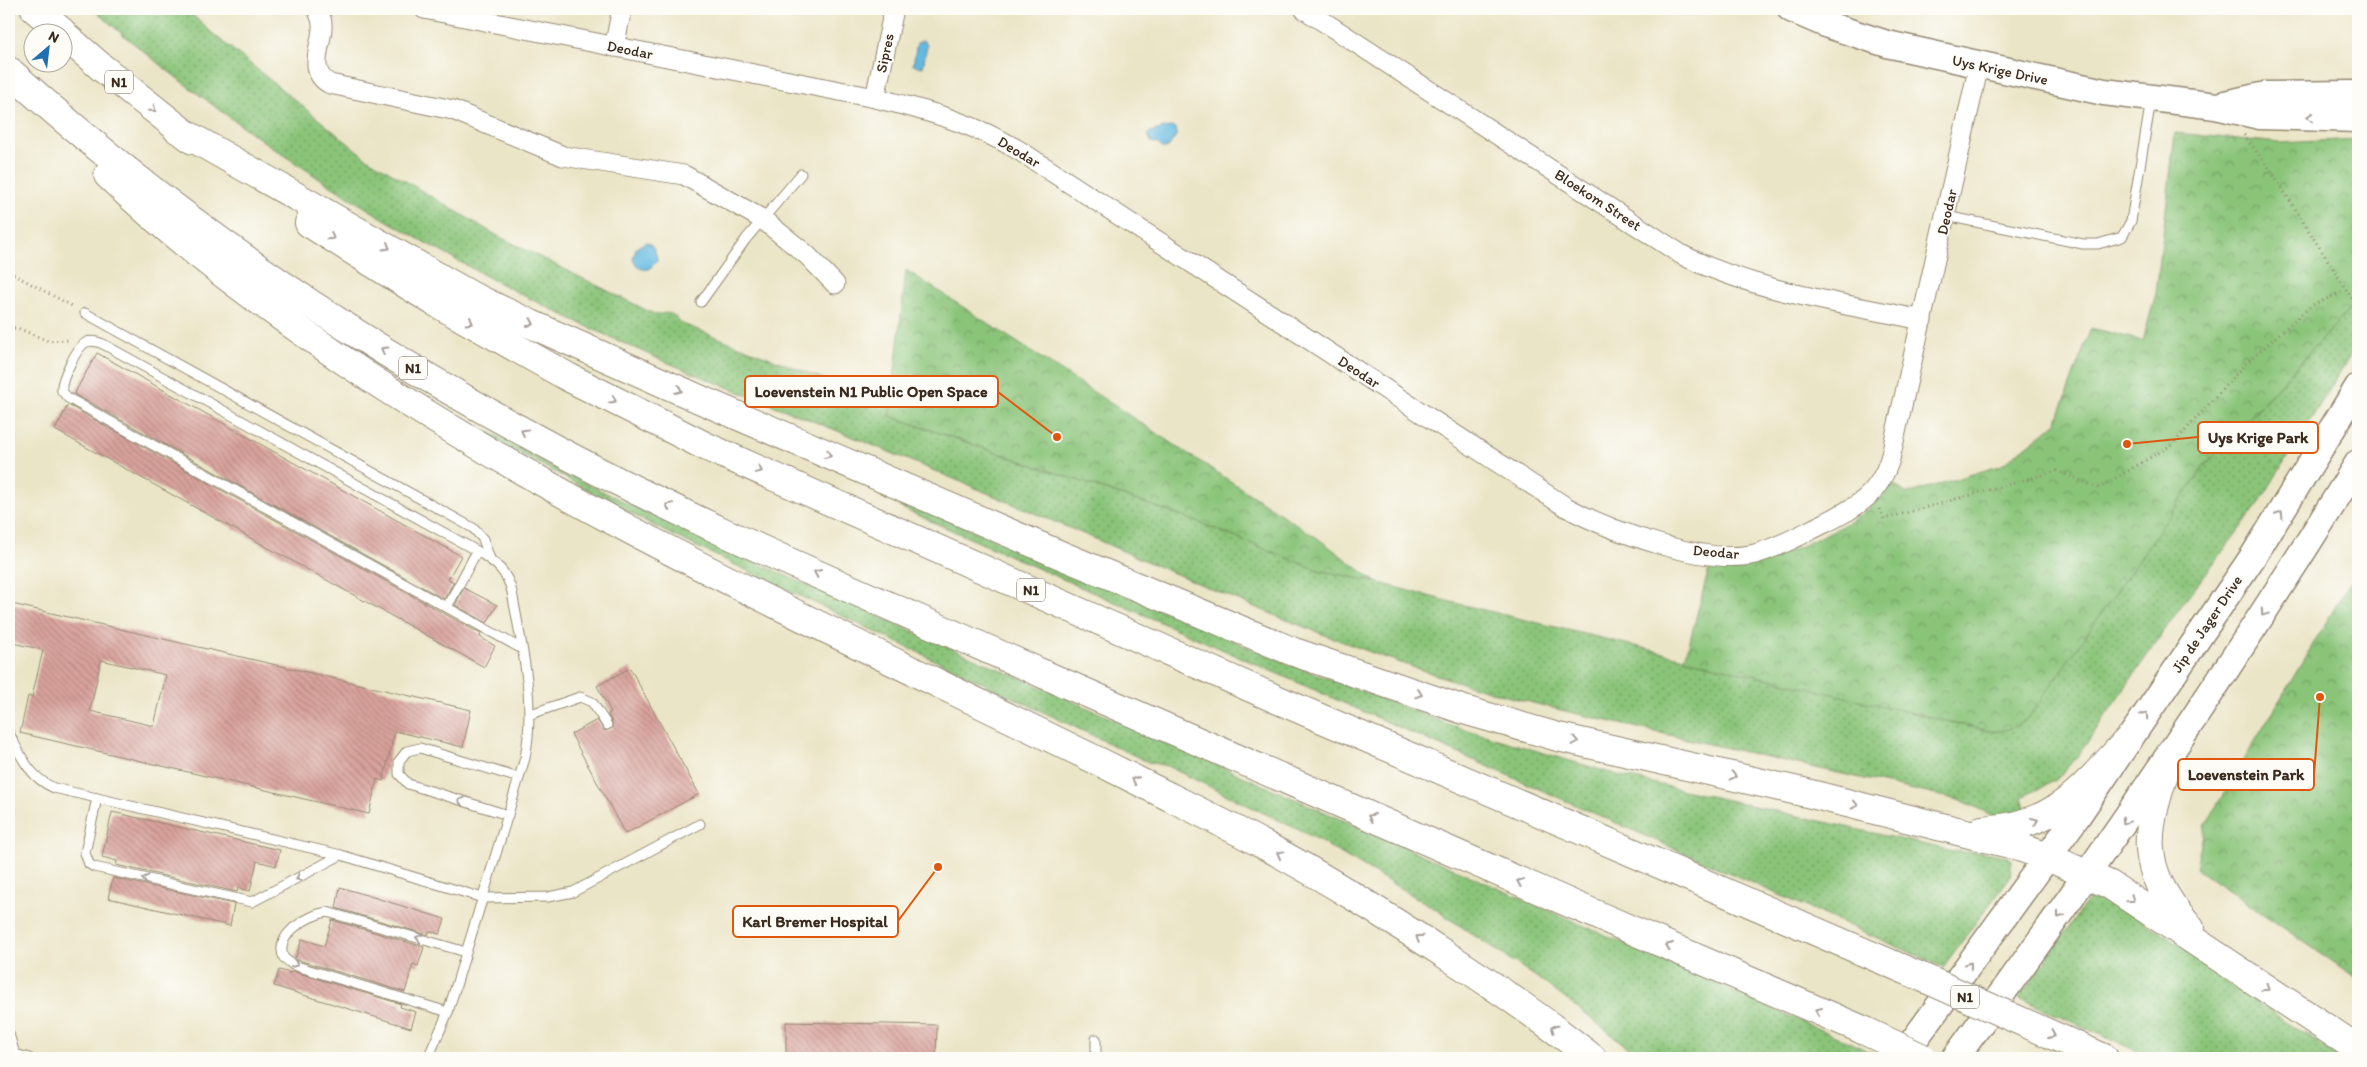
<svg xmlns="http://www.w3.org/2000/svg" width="2367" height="1067" font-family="Itim,sans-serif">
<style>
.grass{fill:url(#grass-dots);stroke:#62774c}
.park{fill:url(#park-crowns);stroke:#62774c}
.water{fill:#64bae1;stroke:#507280}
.building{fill:url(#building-back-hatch);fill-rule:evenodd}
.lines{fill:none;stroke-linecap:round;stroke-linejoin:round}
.lane-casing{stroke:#938872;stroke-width:11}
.street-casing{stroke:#938872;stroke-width:21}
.secondary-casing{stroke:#938872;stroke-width:29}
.highway-casing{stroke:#938872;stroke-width:30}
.path{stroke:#938872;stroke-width:3;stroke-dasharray:1 4;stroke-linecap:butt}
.lane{stroke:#fff;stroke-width:9}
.street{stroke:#fff;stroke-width:19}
.secondary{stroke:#fff;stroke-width:26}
.highway{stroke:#fff;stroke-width:28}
.highway-bridge-casing{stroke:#938872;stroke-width:30;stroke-linecap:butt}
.highway-bridge{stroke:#fff;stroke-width:28}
.oneway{stroke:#a79f9a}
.labels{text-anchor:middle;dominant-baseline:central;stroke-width:4;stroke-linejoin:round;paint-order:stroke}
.shield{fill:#fdfcf7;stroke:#75695f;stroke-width:1}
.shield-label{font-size:14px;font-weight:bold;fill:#3b2a1e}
.street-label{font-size:15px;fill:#3b2a1e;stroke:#fdfcf7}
.leader{fill:none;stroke:#df570d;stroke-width:2}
.callout-dot{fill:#df570d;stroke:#fdfcf7;stroke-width:2}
.callout{fill:#fdfcf7;stroke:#df570d;stroke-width:2}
.callout-label{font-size:16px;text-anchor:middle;font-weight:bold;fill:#3b2a1e}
</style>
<defs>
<pattern id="grass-dots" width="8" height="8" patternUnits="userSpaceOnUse" patternTransform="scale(1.25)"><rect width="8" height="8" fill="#8ac479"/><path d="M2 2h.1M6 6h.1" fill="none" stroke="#729f63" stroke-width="1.8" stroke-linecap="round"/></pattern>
<pattern id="park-crowns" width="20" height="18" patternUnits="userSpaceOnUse" patternTransform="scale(1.25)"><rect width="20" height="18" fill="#8ac479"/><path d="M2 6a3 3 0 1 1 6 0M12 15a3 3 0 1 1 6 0" fill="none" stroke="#729f63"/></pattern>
<pattern id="building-back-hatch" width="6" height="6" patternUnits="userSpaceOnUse" patternTransform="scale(1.25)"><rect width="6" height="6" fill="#d9a29c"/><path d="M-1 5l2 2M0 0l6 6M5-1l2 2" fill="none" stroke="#b1847f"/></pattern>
</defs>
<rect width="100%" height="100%" fill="#fdfcf7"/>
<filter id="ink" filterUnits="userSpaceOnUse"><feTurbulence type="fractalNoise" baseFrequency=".02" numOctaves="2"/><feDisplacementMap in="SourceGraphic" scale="10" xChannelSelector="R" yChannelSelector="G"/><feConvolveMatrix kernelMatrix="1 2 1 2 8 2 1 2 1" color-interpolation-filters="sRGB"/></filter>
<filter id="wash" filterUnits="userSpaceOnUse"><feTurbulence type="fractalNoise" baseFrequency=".0096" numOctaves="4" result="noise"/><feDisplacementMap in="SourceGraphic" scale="20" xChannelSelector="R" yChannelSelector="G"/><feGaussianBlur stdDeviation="1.12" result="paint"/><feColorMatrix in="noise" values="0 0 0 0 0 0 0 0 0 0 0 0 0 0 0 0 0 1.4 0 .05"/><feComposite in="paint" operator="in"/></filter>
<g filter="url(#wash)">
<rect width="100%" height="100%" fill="#ebe5c7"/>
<g class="grass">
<path d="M 93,9 L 186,9 L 211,32 L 365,157 L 496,235 L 656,315 C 668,312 673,312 680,323 L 891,405 L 890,416 L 1185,517 L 1318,570 L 1376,582 L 1451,602 L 1989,731 L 2203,468 L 2358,300 L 2358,343 L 2258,505 L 2184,602 L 2080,753 L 2056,780 L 2022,797 L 2027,815 L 1993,816 L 1963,801 C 1869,780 1776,759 1682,738 C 1605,720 1527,704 1452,680 C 1357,650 1265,612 1174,573 C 1079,532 984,491 889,452 C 804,416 716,385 632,347 C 437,260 254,149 93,9 Z"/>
<path d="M 486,430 L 581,481 L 687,532 L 1878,1055 L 1876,1058 L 1642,1058 L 1542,981 L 1429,905 L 1309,835 L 1167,766 L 1148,762 L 664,531 L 484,434 Z"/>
<path d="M 902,500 L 1279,660 L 1454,726 L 1621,776 L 1953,851 C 1968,853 2000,850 2012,860 L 2010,877 L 1943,967 L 899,507 Z"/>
<path d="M 2096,897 L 2106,898 L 2181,945 L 2207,969 L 2341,1058 L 2152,1058 L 2019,998 L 2085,904 L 2090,898 Z"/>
</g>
<g class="park">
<path d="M 2175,133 L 2280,143 L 2358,139 L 2358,300 L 2203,468 L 2028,718 C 2018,726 2003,733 1989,731 L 1685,659 L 1710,565 C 1752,569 1783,556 1820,537 C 1852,521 1870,513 1892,483 L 1907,494 L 2002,465 L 2056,423 L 2091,328 L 2143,341 L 2156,293 Z"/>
<path d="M 906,270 L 1316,537 L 1376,582 L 1318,570 L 1185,517 L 890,416 Z"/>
<path d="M 2358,569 L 2358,979 L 2196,868 L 2205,825 Z"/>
</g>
<g class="water">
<path d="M 923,40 L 927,45 L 923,67 L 913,65 L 917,43 Z"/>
<path d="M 1169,127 L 1176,128 L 1177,134 L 1167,149 L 1162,148 L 1158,144 L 1151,142 L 1148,135 L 1150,132 Z"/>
<path d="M 646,242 C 653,243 657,254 657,261 L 649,269 C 640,270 636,267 633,259 L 636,248 Z"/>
</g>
<g id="blocks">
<g class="building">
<path d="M 97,353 L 461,556 L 448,579 L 454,582 L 444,599 L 74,394 Z"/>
<path d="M 68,405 L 481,634 L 480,637 L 495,646 L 484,667 L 55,430 Z"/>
<path d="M 464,588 L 497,605 L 487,623 L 455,605 Z"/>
<path d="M 12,604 L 471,710 L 463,747 L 395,731 L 383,781 L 377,779 L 369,814 L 20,733 L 28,696 L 32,697 L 43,650 L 9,642 L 9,617 ZM 101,660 L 166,675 L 154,726 L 90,711 Z"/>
<path d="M 630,668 L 699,794 L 625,834 L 571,734 L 597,720 L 605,731 L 612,728 L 612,722 L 608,714 L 611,712 L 597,686 Z"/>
<path d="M 112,812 L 280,850 L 276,866 L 257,861 L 250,891 L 238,888 L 237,892 L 116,865 L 117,861 L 102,857 Z"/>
<path d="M 113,878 L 234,904 L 230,926 L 108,898 Z"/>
<path d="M 340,887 L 445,919 L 440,934 L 429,931 L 428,935 L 336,908 Z"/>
<path d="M 332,920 L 424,947 L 418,966 L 413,964 L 405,992 L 295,959 L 302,939 L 324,946 Z"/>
<path d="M 279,970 L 291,973 L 292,971 L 401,1004 L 400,1007 L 416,1012 L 411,1028 L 274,986 Z"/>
<path d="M 786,1022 L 937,1025 L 936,1058 L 819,1056 L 819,1058 L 786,1058 Z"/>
</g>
</g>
</g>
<g filter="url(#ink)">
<use href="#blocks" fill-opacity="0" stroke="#938872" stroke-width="1"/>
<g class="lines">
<defs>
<g id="lane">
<path d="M 1946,216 L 2083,244 L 2098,244 L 2122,237 L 2131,221 L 2151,100"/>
<path d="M 701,302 L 746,239 L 801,174"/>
<path d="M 85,313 L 473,528 L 483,539 L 490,559"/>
<path d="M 447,607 L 477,551"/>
<path d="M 531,714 L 580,697 L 592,702 L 607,725"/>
<path d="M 9,733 C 21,756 29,777 54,788 L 341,855 L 483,898 L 548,897 L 573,892 L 700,824"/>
<path d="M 97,798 L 85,853 L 89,864 L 94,867 L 252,902 L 341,855"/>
<path d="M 508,815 L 408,784 L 399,774 L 399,761 L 407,751 L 420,748 L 519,778"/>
<path d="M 448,1012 L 293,965 L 284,958 C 273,935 308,915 327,912 L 466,952"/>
<path d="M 9,1034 L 16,1058"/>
<path d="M 1096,1039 L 1096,1058"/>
<path d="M 15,1054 L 29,1058"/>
<path d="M 428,1058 L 448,1012 L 525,758 C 536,700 522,649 512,592 C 507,571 495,562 477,551 L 103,344 C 98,342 92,340 87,342 C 77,346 60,381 62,391 L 68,398 L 522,649"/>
</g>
<g id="street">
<path d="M 317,9 C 320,15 323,21 322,28 C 321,48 307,72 330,84 L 453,110 L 563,156 L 684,175 L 762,219 L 807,255 L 835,284"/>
<path d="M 424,9 L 875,98 C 929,111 973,123 1020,151 L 1566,507 C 1610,531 1706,566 1755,554 C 1780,547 1802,534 1825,523 C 1858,506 1878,496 1890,459 L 1979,65"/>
<path d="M 1304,9 L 1682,255 C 1757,292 1841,303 1922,320"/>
<path d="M 614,47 L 622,9"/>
<path d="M 875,98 L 894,9"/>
</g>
<g id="secondary">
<path d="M 1791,9 L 1828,25 L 1887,44 L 2104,92 L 2216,106 L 2260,116 L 2358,119"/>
<path d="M 2225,104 L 2266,95 L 2358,94"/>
<path d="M 1901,1058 L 2078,815 L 2254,555 L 2358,387"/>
<path d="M 1955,1058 C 2097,865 2232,667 2358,463"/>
</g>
<g id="highway">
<path d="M 35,9 L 62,32"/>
<path d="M 62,33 L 101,67 L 193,140"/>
<path d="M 9,71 C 169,215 346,336 535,438 C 698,527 872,597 1041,673 C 1314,794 1589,911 1863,1030"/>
<path d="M 177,129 L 472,296 L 531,324 L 706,402 L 1063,556 L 1294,652 L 1464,710 L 1558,737 L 1807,793 L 2013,845 L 2048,857 L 2110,885 L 2358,1049"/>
<path d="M 108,175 C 179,244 259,302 340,358 C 586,524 859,642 1124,774 C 1171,798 1218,820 1264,845 C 1326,878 1384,915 1443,953 C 1494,986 1545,1020 1592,1058"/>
<path d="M 309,223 L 433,301 L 568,377 L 705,446 L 1276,699 L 1924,978"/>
<path d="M 2171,752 C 2147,827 2132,863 2190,928"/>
<path d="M 1982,830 C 2058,826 2080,790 2129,739"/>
<path d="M 2007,1015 L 2104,1058"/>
</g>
</defs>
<use href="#lane" class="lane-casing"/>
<use href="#street" class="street-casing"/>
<use href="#secondary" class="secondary-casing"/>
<use href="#highway" class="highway-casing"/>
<g class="path">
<path d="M 2244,135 L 2269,168 L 2358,308"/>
<path d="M 9,272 L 74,307"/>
<path d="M 9,328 L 18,328 L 48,341 L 70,340"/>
<path d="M 1879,509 L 1884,519 L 2057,471 L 2099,488 L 2173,444 L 2245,364 L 2311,306 L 2346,290"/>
</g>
<use href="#lane" class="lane"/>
<use href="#street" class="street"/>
<use href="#secondary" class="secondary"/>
<use href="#highway" class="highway"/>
<defs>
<g id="highway-bridge">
<path d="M 1924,978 L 2007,1015"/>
<path d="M 1863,1030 L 1923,1058"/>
</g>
</defs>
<use href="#highway-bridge" class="highway-bridge-casing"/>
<use href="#highway-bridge" class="highway-bridge"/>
</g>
<defs><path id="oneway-chevron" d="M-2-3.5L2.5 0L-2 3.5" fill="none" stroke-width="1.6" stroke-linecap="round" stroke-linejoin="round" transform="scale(1.25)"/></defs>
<g class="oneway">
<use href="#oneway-chevron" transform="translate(153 109) rotate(39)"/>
<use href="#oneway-chevron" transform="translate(2310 117) rotate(-178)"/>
<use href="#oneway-chevron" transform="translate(331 237) rotate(33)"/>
<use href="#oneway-chevron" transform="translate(387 247) rotate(30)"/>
<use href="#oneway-chevron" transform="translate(470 322) rotate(30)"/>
<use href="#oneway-chevron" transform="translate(531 323) rotate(25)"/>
<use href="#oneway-chevron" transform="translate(384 350) rotate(-148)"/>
<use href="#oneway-chevron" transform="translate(679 390) rotate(24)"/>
<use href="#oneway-chevron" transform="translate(613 400) rotate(27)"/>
<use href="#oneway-chevron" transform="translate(524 432) rotate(-150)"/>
<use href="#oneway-chevron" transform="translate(828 455) rotate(23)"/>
<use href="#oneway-chevron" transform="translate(759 470) rotate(24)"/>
<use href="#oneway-chevron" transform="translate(669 506) rotate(-153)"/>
<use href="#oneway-chevron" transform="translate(2280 514) rotate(-58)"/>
<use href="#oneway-chevron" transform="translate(817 573) rotate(-156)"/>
<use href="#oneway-chevron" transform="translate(2264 613) rotate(124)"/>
<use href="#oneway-chevron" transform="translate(1419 694) rotate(19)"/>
<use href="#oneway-chevron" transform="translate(2145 715) rotate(-56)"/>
<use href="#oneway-chevron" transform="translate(1575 741) rotate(12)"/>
<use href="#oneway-chevron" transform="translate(1733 776) rotate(13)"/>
<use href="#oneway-chevron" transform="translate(1135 780) rotate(-154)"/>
<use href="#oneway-chevron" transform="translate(461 801) rotate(-163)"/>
<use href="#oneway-chevron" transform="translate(1855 805) rotate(14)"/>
<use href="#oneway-chevron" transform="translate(1371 817) rotate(-157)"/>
<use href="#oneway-chevron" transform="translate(2035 821) rotate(-22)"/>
<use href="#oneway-chevron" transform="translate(2125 821) rotate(124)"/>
<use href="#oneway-chevron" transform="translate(1280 854) rotate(-151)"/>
<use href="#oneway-chevron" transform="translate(299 878) rotate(152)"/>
<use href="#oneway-chevron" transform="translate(145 879) rotate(-167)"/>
<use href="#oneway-chevron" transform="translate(1520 882) rotate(-157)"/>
<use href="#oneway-chevron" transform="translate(2131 899) rotate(34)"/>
<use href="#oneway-chevron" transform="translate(2060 915) rotate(126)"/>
<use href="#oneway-chevron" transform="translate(419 938) rotate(-164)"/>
<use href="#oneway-chevron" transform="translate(1419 938) rotate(-147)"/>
<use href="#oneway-chevron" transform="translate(1669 946) rotate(-157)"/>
<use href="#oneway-chevron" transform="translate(295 964) rotate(22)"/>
<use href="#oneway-chevron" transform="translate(1969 965) rotate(-54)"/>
<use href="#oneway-chevron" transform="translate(2266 988) rotate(33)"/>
<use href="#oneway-chevron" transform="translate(1818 1011) rotate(-157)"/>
<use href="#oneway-chevron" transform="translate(1554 1028) rotate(-145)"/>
<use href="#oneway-chevron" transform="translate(2052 1035) rotate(24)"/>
</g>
</g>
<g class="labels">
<g class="shield">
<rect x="105" y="70.5" width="28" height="23" rx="4"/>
<rect x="399" y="356.5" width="28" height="23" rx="4"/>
<rect x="1017" y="578.5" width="28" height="23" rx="4"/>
<rect x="1951" y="985.5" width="28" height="23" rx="4"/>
</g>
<g class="shield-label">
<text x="119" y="82">N1</text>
<text x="413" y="368">N1</text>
<text x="1031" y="590">N1</text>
<text x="1965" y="997">N1</text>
</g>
<g class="street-label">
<text transform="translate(630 50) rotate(11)">Deodar</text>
<text transform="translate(885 53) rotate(-78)">Sipres</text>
<text transform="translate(2000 70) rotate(12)">Uys Krige Drive</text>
<text transform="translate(1019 152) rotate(31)">Deodar</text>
<text transform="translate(1598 200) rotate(33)">Bloekom Street</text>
<text transform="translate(1947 212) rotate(-77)">Deodar</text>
<text transform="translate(1359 372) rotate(33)">Deodar</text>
<text transform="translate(1716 552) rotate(5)">Deodar</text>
<text transform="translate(2207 624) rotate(-56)">Jip de Jager Drive</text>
</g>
</g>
<path class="leader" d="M1057 437L998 392M2127 444L2198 437M2320 697L2314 775M938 867L898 921"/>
<g class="callout-dot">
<circle cx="1057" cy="437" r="5"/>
<circle cx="2127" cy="444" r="5"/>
<circle cx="2320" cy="697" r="5"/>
<circle cx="938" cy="867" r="5"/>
</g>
<g class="callout">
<rect x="745" y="376" width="253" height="31" rx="5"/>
<rect x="2198" y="422" width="120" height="31" rx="5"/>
<rect x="2178" y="759" width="136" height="31" rx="5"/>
<rect x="733" y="906" width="165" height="31" rx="5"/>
</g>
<g class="callout-label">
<text x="871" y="397">Loevenstein N1 Public Open Space</text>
<text x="2258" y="443">Uys Krige Park</text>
<text x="2246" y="780">Loevenstein Park</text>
<text x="815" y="927">Karl Bremer Hospital</text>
</g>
<rect width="2367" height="1067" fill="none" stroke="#fdfcf7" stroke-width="30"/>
<g transform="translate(48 48) rotate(28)"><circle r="24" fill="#fdfcf7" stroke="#afa8a0"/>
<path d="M0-4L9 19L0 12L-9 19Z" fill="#1f6fb2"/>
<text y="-8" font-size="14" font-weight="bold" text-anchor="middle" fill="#3b2a1e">N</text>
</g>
</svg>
